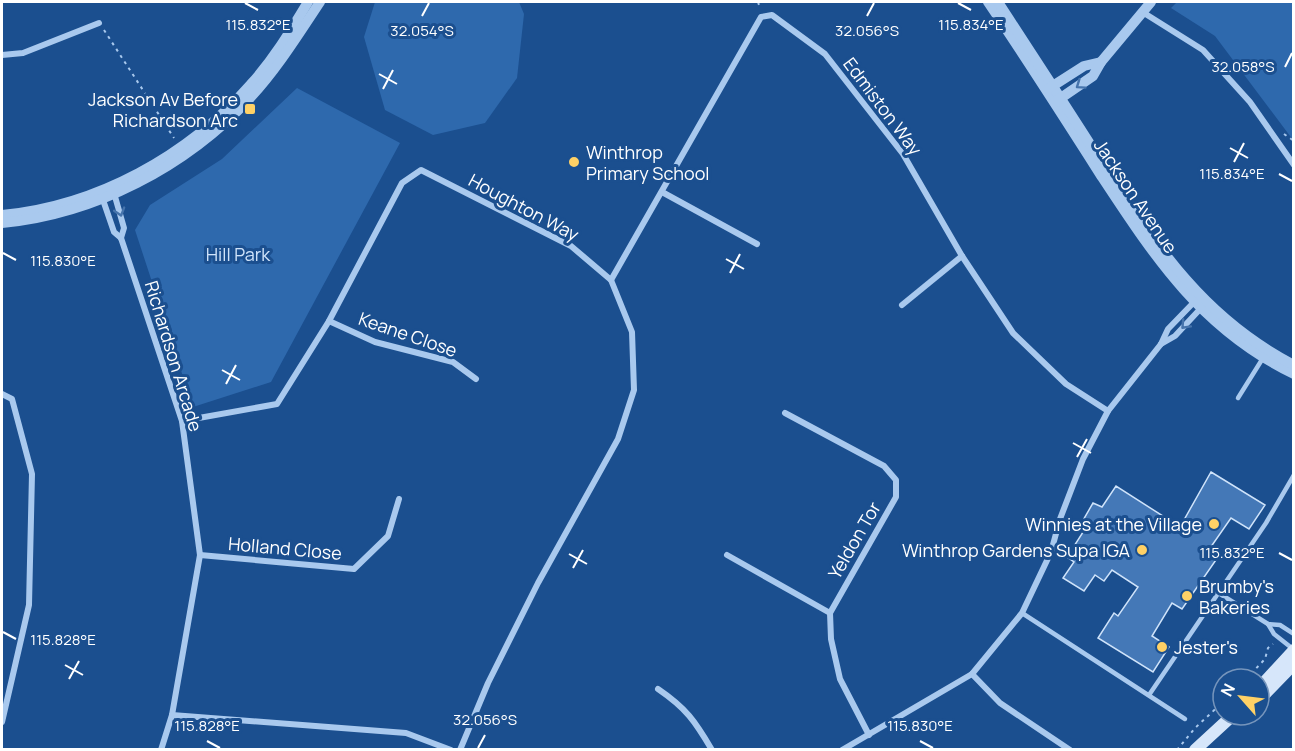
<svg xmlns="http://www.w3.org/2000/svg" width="1295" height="751" font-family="Manrope,sans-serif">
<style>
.green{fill:#2e69ad}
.building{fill:#4478b7;stroke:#cfe3fa;stroke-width:1.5}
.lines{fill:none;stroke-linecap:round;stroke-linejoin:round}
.path{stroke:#a9c9ee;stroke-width:2;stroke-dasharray:3 4.5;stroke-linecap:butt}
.service{stroke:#a9c9ee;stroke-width:4.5}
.minor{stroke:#a9c9ee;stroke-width:6}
.tertiary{stroke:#a9c9ee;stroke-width:10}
.secondary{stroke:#d6e6fa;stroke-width:12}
.oneway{stroke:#4674ac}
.ticks{fill:none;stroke:#fff;stroke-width:2}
.poi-dot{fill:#ffd166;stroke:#1b4f8f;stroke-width:2}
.labels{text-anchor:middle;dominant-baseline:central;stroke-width:6;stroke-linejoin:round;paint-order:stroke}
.poi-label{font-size:18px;fill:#fff;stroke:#1b4f8f;text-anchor:end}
.street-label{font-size:18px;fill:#fff;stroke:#1b4f8f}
.park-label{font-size:18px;fill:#cfe3fa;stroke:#1b4f8f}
.ticks-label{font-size:15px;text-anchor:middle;fill:#fff;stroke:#1b4f8f;stroke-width:6;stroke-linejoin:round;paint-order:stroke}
</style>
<rect width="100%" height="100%" fill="#1b4f8f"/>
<g class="green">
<path d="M 375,2 L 519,2 L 524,14 L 517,78 L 485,123 L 433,135 L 385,110 L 364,37 Z"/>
<path d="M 1177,2 L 1293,2 L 1293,140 L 1215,36 L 1171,8 Z"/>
<path d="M 297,88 L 400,143 L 271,382 L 193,407 L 135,230 L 150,205 L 222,159 Z"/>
</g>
<path class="building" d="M 1211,472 L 1265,505 L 1249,529 L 1231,518 L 1208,551 L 1218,557 L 1182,609 L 1172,603 L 1152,636 L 1169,647 L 1153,672 L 1098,638 L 1114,613 L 1118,616 L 1138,587 L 1112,570 L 1104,581 L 1095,575 L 1084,591 L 1063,578 L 1074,562 L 1067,557 L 1087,526 L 1082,522 L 1093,503 L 1102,507 L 1116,486 L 1180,527 Z"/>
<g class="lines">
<g class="path">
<path d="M 758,2 L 760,8"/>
<path d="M 104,30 L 174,138"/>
<path d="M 1284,134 L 1294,141"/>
<path d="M 1246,679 L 1265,659 L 1268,648 L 1273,644"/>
<path d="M 1177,750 L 1195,728 L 1223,702"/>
</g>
<g class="service">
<path d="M 1238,398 L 1263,358"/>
<path d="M 1217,592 L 1268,624 L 1280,625 L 1294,634"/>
<path d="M 1022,613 L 1185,719"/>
<path d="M 1268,624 L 1274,634 L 1293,649"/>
<path d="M 1149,695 L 1266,523 L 1294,475"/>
</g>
<g class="minor">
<path d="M 1144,13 L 1203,50 L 1250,102 L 1294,165"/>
<path d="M 2,55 L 23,53 L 99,23"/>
<path d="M 662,192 L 757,244"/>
<path d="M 114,193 L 124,228 L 121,238"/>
<path d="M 102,197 L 114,232 L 121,238 L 182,421 L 200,555 L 172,715 L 161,750"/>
<path d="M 611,280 L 761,17 L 772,15 L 825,54 L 903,154 L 962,256 L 1013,333 L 1066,384 L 1108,411"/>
<path d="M 902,305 L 962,256"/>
<path d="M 329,321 L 375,342 L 453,362 L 476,379"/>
<path d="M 1161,344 L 1175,336 L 1202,307"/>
<path d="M 2,394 L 12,399 L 32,474 L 29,605 L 2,722"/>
<path d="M 785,413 L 884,466 L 896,480 L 896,497 L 830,613 L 831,639 L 840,679 L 869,735"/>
<path d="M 182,421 L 277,404 L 329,321 L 402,183 L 421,170 L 571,246 L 611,280 L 632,332 L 634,390 L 618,439 L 538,583 L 488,683 L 460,750"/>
<path d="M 200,555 L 354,569 L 388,536 L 399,499"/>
<path d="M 727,555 L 830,613"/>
<path d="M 972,674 L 1000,703 L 1070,750"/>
<path d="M 658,689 C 686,708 695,721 712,750"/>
<path d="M 172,715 L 406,733 L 451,750"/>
<path d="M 842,750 L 972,674 L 1022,613 L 1051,552 L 1060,519 L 1083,459 L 1108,411 L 1161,344 L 1168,329 L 1197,299"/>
</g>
<g class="tertiary">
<path d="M 988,2 C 1026,58 1063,116 1100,174 C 1154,256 1201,329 1294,374"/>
<path d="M 998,2 C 1031,53 1064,103 1097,155 C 1153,240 1199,316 1294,365"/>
<path d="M 1048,89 L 1084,66 L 1101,62"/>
<path d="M 1055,102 L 1093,76 L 1101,62 L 1151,2"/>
<path d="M 2,215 C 97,206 188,156 251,84 C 274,59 291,30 308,2"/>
<path d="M 2,223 C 95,214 186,167 250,98 C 277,69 298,35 320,2"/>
</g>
<g class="secondary">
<path d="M 1259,688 L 1294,650"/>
<path d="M 1259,700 L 1294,664"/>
<path d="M 1195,750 L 1233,715"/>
</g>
</g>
<defs><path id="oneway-chevron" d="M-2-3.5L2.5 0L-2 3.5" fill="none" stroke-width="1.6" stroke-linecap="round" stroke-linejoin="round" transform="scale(1.5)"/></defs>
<g class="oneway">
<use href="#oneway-chevron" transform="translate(1080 85) rotate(145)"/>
<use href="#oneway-chevron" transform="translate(120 212) rotate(73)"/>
<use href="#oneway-chevron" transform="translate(1185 325) rotate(133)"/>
</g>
<path class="ticks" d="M 245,3 L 258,10M 958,3 L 971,10M 422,16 L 429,3M 867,16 L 874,3M 1285,67 L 1292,53M 379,74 L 397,84M 383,89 L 393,70M 1230,148 L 1248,158M 1234,162 L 1244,143M 1279,174 L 1292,181M 3,253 L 16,260M 726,259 L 744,269M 730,273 L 740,254M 222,370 L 240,380M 226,384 L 236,365M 1073,443 L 1091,453M 1077,457 L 1087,439M 1279,553 L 1292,560M 569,554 L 587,564M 573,568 L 583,550M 3,632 L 16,639M 65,665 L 83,675M 69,679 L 79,661M 207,741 L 220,748M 920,741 L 933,748M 478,748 L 485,735"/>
<g class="poi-dot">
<rect x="244" y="103" width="12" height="12" rx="3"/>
<circle cx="574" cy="162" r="6"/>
<circle cx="1214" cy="524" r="6"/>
<circle cx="1142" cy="550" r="6"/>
<circle cx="1187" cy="596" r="6"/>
<circle cx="1162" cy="647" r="6"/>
</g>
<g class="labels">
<g class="poi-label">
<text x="238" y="99">Jackson Av Before<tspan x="238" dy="21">Richardson Arc</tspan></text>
<text x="586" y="152" text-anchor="start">Winthrop<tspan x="586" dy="21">Primary School</tspan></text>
<text x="1202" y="524">Winnies at the Village</text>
<text x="1130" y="550">Winthrop Gardens Supa IGA</text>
<text x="1199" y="586" text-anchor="start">Brumby's<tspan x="1199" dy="21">Bakeries</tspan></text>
<text x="1174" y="647" text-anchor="start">Jester's</text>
</g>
<g class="street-label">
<text transform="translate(883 106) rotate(53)">Edmiston Way</text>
<text transform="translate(1136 196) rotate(56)">Jackson Avenue</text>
<text transform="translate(524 207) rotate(28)">Houghton Way</text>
<text transform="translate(408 334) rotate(19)">Keane Close</text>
<text transform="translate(174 356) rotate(73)">Richardson Arcade</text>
<text transform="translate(854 540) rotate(-60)">Yeldon Tor</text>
<text transform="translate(285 548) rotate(5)">Holland Close</text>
</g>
<g class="park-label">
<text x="238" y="254">Hill Park</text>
</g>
</g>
<g class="ticks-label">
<text x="258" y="30">115.832°E</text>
<text x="971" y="30">115.834°E</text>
<text x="422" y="36">32.054°S</text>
<text x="867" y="36">32.056°S</text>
<text x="1243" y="72">32.058°S</text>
<text x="1232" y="179">115.834°E</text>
<text x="63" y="266">115.830°E</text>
<text x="1232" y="558">115.832°E</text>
<text x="63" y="645">115.828°E</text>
<text x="485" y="725">32.056°S</text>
<text x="207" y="731">115.828°E</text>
<text x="920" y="731">115.830°E</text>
</g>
<rect width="1295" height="751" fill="none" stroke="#ffffff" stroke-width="6"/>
<g transform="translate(1241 697) rotate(298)"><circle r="28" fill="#1b4f8f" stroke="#7695bc" stroke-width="1.5"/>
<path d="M0-4.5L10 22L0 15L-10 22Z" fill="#ffd166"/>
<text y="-9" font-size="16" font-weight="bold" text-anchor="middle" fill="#ffffff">N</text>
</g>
</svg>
